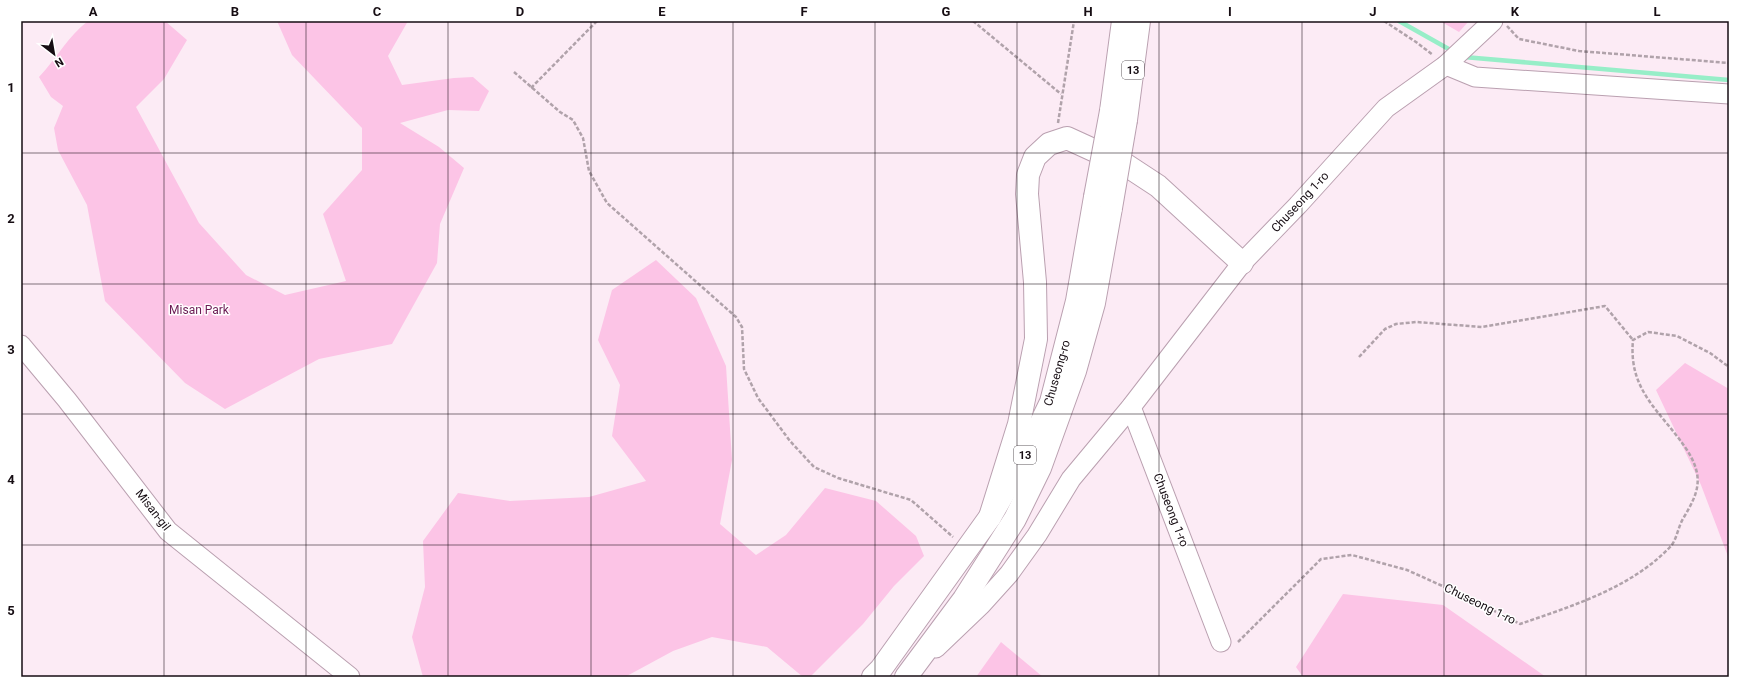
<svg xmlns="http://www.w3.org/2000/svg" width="1750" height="698" font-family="Roboto,sans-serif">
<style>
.green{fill:#fcc4e6}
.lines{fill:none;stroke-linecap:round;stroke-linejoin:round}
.stream{stroke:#97eec8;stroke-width:4.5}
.minor-casing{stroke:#baa0b0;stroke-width:21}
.major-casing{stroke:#baa0b0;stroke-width:24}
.path{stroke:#b0a2aa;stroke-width:2.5;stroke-dasharray:4 2;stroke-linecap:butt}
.minor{stroke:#fff;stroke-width:19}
.major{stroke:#fff;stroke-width:22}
.major-bridge-casing{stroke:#baa0b0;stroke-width:24;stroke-linecap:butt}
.major-bridge{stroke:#fff;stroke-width:22}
.grid{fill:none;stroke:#160d13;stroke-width:1;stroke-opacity:0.55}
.labels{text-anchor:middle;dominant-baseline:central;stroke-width:3;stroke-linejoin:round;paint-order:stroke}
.shield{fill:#fff;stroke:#5c565a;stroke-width:1}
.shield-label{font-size:11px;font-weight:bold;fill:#160d13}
.street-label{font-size:12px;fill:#160d13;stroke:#fff}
.park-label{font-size:12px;fill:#6b1b54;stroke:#fff}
.neatline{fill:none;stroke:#160d13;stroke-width:1.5}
.grid-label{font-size:13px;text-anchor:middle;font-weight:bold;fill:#160d13}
</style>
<rect width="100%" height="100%" fill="#fcebf5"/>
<g class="green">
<path d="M 88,21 L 165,21 L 187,40 L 164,79 L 136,107 L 199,223 L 246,275 L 285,295 L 346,281 L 323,214 L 362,170 L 362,128 L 292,55 L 277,21 L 408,21 L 388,56 L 402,85 L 454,78 L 473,77 L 489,91 L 479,111 L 448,110 L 400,123 L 439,147 L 464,168 L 440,224 L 437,263 L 392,344 L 319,359 L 225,409 L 185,383 L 105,301 L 87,205 L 58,150 L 54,128 L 63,106 L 51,97 L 39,77 C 57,58 68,36 88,21 Z"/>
<path d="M 1440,21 L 1469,21 L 1459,32 Z"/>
<path d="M 656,260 L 696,298 L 726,366 L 732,460 L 720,524 L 756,555 L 786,535 L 825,488 L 876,501 L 916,536 L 924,556 L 894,586 L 863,624 L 810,677 L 803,677 L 767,647 L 712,637 L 673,651 L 625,677 L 423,677 L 412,637 L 425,587 L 423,541 L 458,493 L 510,501 L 589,497 L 646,481 L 612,436 L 620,385 L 598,340 L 612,290 Z"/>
<path d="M 1685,363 L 1729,389 L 1729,559 L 1701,485 L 1656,390 Z"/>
<path d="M 1343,594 L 1443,605 L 1546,677 L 1303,677 L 1296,667 Z"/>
<path d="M 1001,642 L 1043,677 L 976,677 Z"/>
</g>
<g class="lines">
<g class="stream">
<path d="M 1399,21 L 1454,52"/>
<path d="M 1464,57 L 1729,80"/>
</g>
<defs>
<g id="minor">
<path d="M 1446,65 L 1475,77 L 1729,94"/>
<path d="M 21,345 L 67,400 L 168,531 L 350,677"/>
<path d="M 1131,407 L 1221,642"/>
<path d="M 936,648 L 981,605 L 1009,574 L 1037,535 L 1071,479 L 1131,407 L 1242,263 L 1298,205 L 1386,108 L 1446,65 L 1493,21"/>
</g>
<g id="major">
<path d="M 1111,111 L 1123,21"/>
<path d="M 1126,120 L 1139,21"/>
<path d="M 990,517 L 1019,424 L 1036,339 L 1035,282 L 1027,194 L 1028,175 L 1035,157 L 1049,144 L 1067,138 L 1126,165 L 1158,186 L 1242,263"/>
<path d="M 873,677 L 881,669 L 990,517 L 1024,458 L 1051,402 L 1077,301 L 1095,197"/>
<path d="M 906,677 L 964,599 L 1015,519 L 1040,468 L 1075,371 L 1094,303 L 1111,208"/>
</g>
</defs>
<use href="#minor" class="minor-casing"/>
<use href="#major" class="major-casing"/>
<g class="path">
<path d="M 973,21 L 1061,94"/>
<path d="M 1384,21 L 1416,42 L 1433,55"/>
<path d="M 1507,26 L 1519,39 L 1579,51 L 1729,63"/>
<path d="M 514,72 L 560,112 L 573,120 L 583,138 L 589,171 L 607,203 L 736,317 L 742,327 L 744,369 L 758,398 L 790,441 L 814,467 L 838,478 L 911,500 L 953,537"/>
<path d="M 531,88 L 597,21"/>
<path d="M 1058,123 L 1074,21"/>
<path d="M 1359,357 L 1385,329 L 1396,324 L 1416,322 L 1482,327 L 1605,306 L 1633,340"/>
<path d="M 1238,642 L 1321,559 L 1352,555 L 1407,570 L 1467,597 L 1520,624 C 1572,606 1631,588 1670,547 C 1677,540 1678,526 1684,517 C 1699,492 1704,477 1687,450 C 1662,412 1628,392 1633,340 L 1648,332 L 1677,336 L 1710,353 L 1729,367"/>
</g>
<use href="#minor" class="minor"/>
<use href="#major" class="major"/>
<defs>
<g id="major-bridge">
<path d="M 1095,197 L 1111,111"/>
<path d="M 1111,208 L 1126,120"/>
</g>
</defs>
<use href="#major-bridge" class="major-bridge-casing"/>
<use href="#major-bridge" class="major-bridge"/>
</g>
<path class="grid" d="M 164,21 L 164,677M 306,21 L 306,677M 448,21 L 448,677M 591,21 L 591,677M 733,21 L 733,677M 875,21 L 875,677M 1017,21 L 1017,677M 1159,21 L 1159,677M 1302,21 L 1302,677M 1444,21 L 1444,677M 1586,21 L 1586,677M 21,153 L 1729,153M 21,284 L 1729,284M 21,414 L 1729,414M 21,545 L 1729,545"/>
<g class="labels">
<g class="shield">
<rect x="1122" y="61" width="22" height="18" rx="3"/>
<rect x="1014" y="446" width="22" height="18" rx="3"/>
</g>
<g class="shield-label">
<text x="1133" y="70">13</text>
<text x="1025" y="455">13</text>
</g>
<g class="street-label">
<text transform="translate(1300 202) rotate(-47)">Chuseong 1-ro</text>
<text transform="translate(1057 373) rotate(-74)">Chuseong-ro</text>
<text transform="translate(153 510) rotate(52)">Misan-gil</text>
<text transform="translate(1171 510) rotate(69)">Chuseong 1-ro</text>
<text transform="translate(1480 604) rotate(26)">Chuseong 1-ro</text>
</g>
<g class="park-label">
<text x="199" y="310">Misan Park</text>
</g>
</g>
<rect width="1750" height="698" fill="none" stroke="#ffffff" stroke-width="44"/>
<g transform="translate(54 54) rotate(149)" stroke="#ffffff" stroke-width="3" paint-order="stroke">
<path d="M0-3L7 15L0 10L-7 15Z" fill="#160d13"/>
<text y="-6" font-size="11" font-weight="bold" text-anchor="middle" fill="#160d13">N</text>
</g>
<rect x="22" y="22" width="1706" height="654" class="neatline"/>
<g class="grid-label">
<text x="93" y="16">A</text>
<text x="235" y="16">B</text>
<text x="377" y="16">C</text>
<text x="520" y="16">D</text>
<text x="662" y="16">E</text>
<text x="804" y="16">F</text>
<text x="946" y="16">G</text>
<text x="1088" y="16">H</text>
<text x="1230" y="16">I</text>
<text x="1373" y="16">J</text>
<text x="1515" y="16">K</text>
<text x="1657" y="16">L</text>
<text x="11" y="92">1</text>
<text x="11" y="223">2</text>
<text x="11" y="354">3</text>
<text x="11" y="484">4</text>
<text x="11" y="615">5</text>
</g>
</svg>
